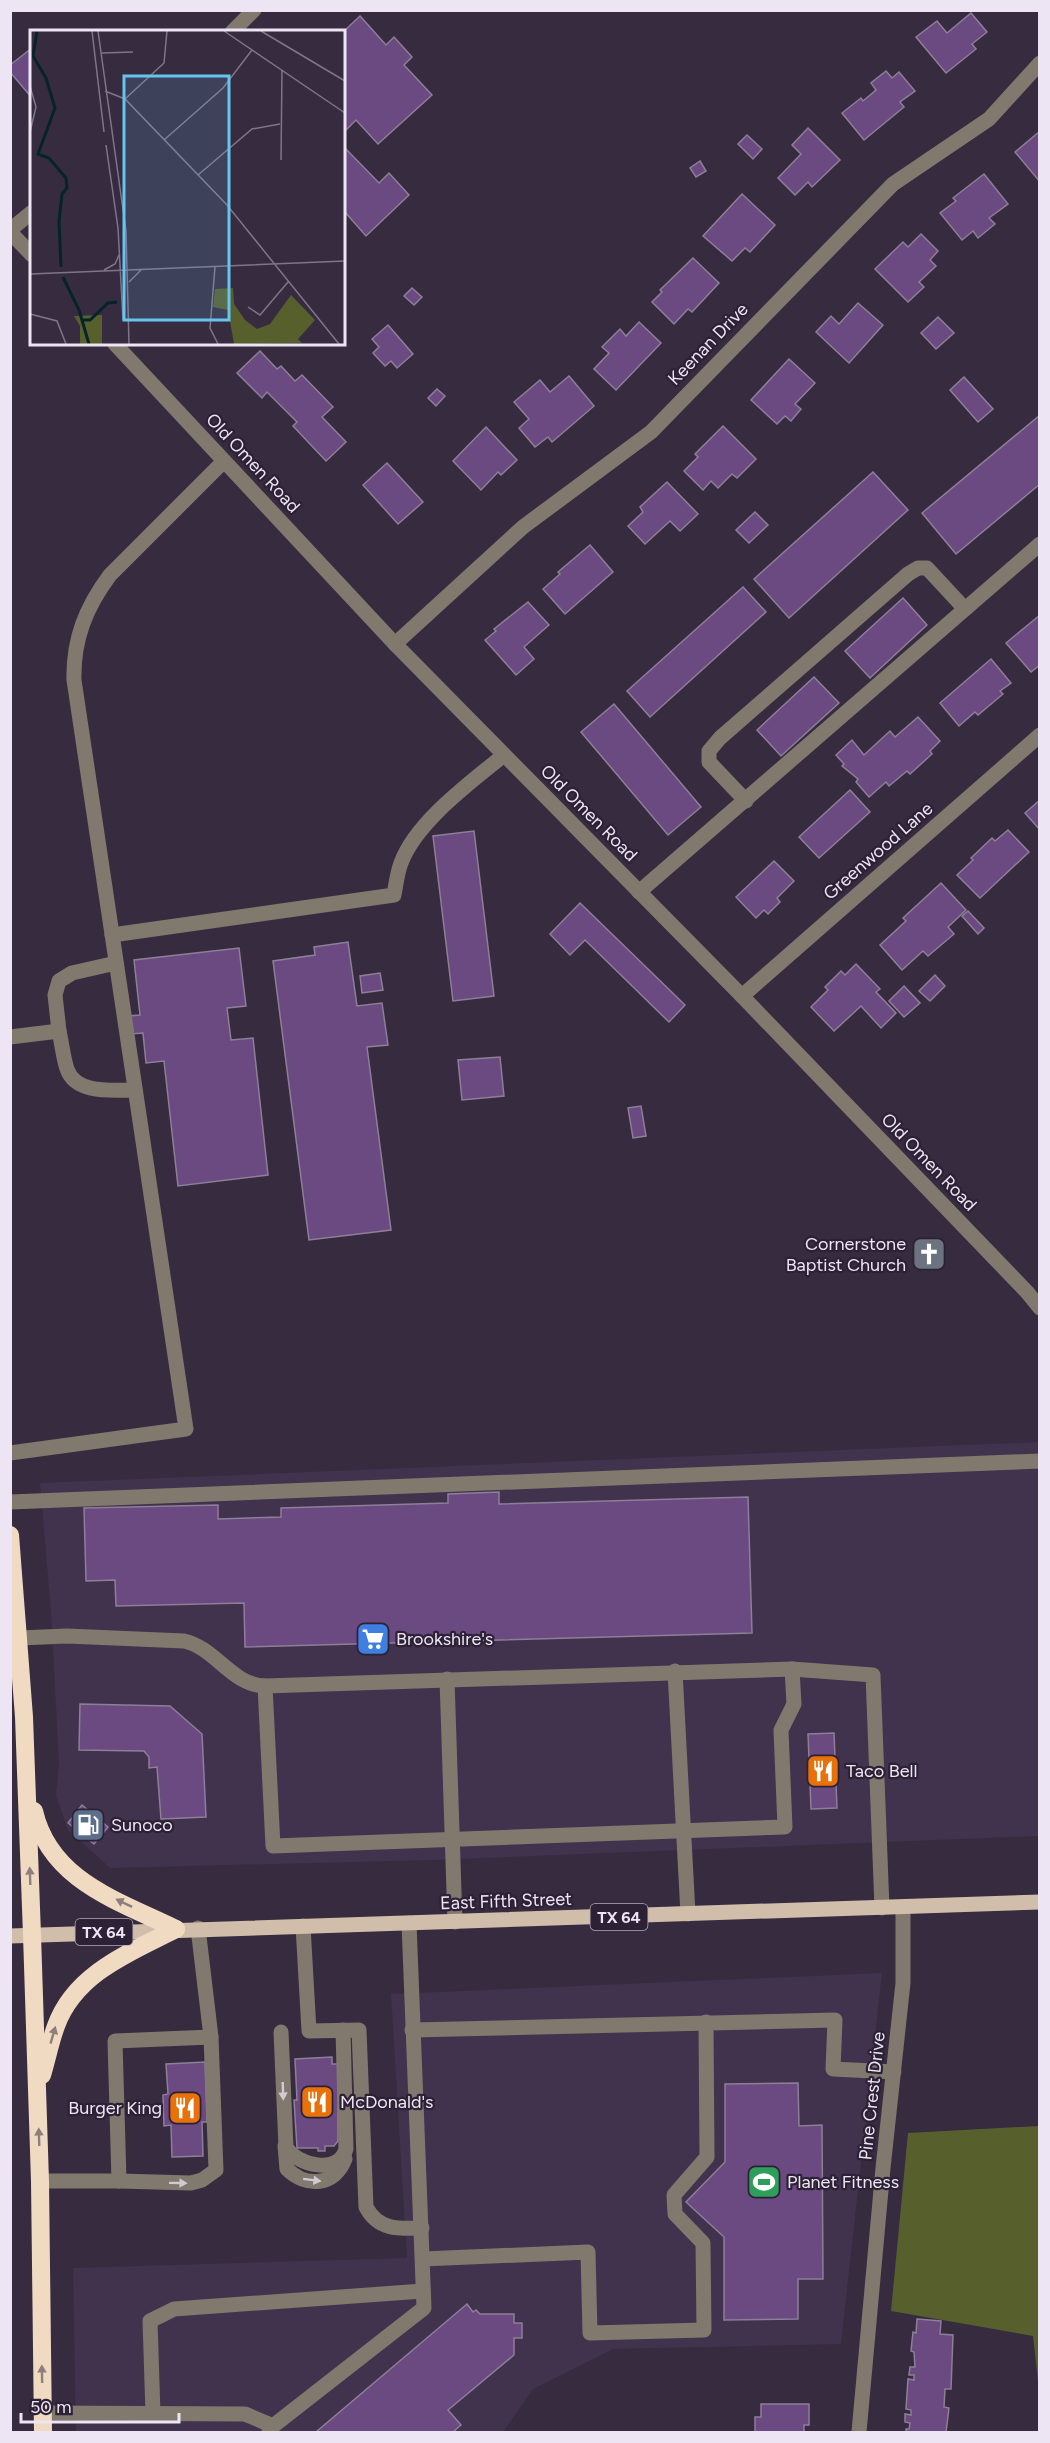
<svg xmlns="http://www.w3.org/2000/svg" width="1050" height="2443" font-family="Figtree,sans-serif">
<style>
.built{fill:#41324d}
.green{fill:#575f2d}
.building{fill:#6a4a81;stroke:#8d7f98;stroke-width:1.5}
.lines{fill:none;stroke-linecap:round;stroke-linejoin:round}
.minor{stroke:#81786e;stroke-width:15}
.major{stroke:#d1beaa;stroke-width:15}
.highway{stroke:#f0dac2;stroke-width:18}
.oneway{fill:#8e7e7c}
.oneway2{fill:#d2cad2}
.labels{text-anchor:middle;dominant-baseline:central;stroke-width:4.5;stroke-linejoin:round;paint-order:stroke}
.shield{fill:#2d2136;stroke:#b3aaba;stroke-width:1.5}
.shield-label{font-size:16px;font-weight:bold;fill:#ede5f3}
.street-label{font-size:18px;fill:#ede5f3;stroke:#2d2136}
.poi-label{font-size:18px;fill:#ede5f3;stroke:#2d2136;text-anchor:start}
.inset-river{fill:none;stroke:#05232a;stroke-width:3}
.inset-road{fill:none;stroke:#807588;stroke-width:1.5}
.view{fill:#66c4ef;fill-opacity:0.15;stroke:#66c4ef;stroke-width:3}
.inset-edge{fill:none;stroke:#ede5f3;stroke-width:3}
</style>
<rect width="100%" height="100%" fill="#372b40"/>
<g class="built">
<path d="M 1039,1442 L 1039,1836 L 432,1860 L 110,1868 L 68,1830 L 56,1796 L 59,1764 L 51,1611 L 40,1483 Z"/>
<path d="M 882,1973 L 841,2344 L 613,2349 L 533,2389 L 503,2432 L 76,2432 L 73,2268 L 407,2258 L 391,1994 Z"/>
</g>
<path class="green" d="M 1039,2126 L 1040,2126 L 1039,2390 L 1033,2336 L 891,2311 L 908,2133 Z"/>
<g class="building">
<path d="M 971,13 L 987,32 L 972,44 L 976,49 L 946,73 L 916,37 L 937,21 L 947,33 Z"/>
<path d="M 360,16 L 386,45 L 394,37 L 412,57 L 404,65 L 432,95 L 378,144 L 356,120 L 344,132 L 343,32 Z"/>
<path d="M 32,48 L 32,98 L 10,72 L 10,65 Z"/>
<path d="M 886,71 L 892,78 L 899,72 L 915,91 L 900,102 L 904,107 L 864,140 L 842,113 L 861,98 L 863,101 L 876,90 L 871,83 Z"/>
<path d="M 808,128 L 840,160 L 812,187 L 808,182 L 795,195 L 778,178 L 801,154 L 792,145 Z"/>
<path d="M 1040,131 L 1040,182 L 1015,152 Z"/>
<path d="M 747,135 L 762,149 L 753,159 L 738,144 Z"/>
<path d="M 344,147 L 379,183 L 389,173 L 409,195 L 366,236 L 344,211 Z"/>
<path d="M 700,161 L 706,171 L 696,177 L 690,168 Z"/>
<path d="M 984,174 L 1008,204 L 989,218 L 995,224 L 978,238 L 973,231 L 962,240 L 940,213 L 956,201 L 953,198 Z"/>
<path d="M 742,194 L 775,225 L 750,252 L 745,248 L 732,261 L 703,236 Z"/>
<path d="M 921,234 L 938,251 L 930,260 L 936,266 L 919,282 L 924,287 L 908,302 L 875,269 L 903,242 L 908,247 Z"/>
<path d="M 693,258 L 719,283 L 692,312 L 688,309 L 674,324 L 652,302 L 662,292 L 660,290 Z"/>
<path d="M 412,288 L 422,297 L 414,305 L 404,296 Z"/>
<path d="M 858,303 L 883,325 L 849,363 L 816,332 L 831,316 L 839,324 Z"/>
<path d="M 938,317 L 954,333 L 936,349 L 921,333 Z"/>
<path d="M 639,322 L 661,343 L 616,390 L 594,369 L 609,353 L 602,347 L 620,329 L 626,336 Z"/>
<path d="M 388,325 L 413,354 L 397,368 L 391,361 L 385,366 L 373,353 L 379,347 L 372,339 Z"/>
<path d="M 260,351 L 277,369 L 281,366 L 295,381 L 302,375 L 333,407 L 322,417 L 346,442 L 326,461 L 293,426 L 297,422 L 267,392 L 262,398 L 237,373 Z"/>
<path d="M 789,359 L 815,383 L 795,404 L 801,409 L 791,421 L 785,416 L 777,424 L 751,400 Z"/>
<path d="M 569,376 L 594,406 L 552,442 L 548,437 L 535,447 L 519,428 L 529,419 L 514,402 L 540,380 L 550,392 Z"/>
<path d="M 964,377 L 993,409 L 978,422 L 950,390 Z"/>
<path d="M 437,389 L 445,396 L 436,406 L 428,398 Z"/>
<path d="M 1040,415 L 1040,484 L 956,554 L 922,513 Z"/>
<path d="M 723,426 L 756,459 L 737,478 L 732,474 L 718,488 L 711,481 L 703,490 L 684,471 L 698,457 L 695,454 Z"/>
<path d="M 486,427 L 517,460 L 501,475 L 498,472 L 481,490 L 453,461 Z"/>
<path d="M 387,463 L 423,502 L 398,524 L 363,485 Z"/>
<path d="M 873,472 L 908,510 L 789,618 L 754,579 Z"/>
<path d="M 667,482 L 698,514 L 680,531 L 670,521 L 645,544 L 628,526 L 643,512 L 640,507 Z"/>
<path d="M 755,512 L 768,525 L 749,543 L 736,530 Z"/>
<path d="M 590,545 L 613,572 L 565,614 L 543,589 L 560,574 L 558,572 Z"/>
<path d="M 743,587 L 766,612 L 650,717 L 627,691 Z"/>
<path d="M 903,598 L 927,625 L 870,678 L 845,651 Z"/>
<path d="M 528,602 L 549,625 L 524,647 L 534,659 L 516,675 L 485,640 L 496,631 L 494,629 Z"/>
<path d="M 1040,615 L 1040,665 L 1031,672 L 1006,643 Z"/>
<path d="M 991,659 L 1011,683 L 1000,691 L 1003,694 L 978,715 L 975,712 L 959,726 L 940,703 Z"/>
<path d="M 814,677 L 839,703 L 781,756 L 757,730 Z"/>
<path d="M 614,704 L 701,807 L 668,835 L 581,732 Z"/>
<path d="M 918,717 L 940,741 L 930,751 L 932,754 L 910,774 L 907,771 L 889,786 L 886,782 L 869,797 L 856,782 L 858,779 L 842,766 L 844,764 L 836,755 L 852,740 L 864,755 L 890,731 L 895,737 Z"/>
<path d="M 850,790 L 870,812 L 819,858 L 799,837 Z"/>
<path d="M 1040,800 L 1040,830 L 1025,813 Z"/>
<path d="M 1008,830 L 1029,852 L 980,898 L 957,875 L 973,860 L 971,858 L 992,838 L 995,841 Z"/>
<path d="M 474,831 L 494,996 L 453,1001 L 433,836 Z"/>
<path d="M 774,861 L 794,881 L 777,898 L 780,902 L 768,914 L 764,910 L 756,918 L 736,897 Z"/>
<path d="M 941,883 L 966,910 L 948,927 L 954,934 L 928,956 L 923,951 L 902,970 L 880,945 L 906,921 L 903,918 Z"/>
<path d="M 580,903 L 685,1005 L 669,1022 L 585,940 L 570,955 L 550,934 Z"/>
<path d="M 968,911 L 984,928 L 978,934 L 962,916 Z"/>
<path d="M 348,942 L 357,1006 L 382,1003 L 388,1045 L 367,1047 L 391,1230 L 309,1240 L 273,961 L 315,955 L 314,947 Z"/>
<path d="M 239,948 L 246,1006 L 227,1008 L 231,1040 L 253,1038 L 268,1175 L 178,1186 L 164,1061 L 146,1063 L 143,1033 L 130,1034 L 128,1016 L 140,1015 L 134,960 Z"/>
<path d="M 856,964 L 880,989 L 876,992 L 896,1013 L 881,1028 L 861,1006 L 834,1031 L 811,1007 L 828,990 L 825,987 L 841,971 L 845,975 Z"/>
<path d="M 380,973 L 383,990 L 362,993 L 360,976 Z"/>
<path d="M 935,975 L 945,986 L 930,1001 L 919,991 Z"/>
<path d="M 904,986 L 920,1003 L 904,1017 L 889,1001 Z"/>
<path d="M 500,1057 L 504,1096 L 462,1100 L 458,1060 Z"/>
<path d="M 641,1106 L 646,1136 L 633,1138 L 628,1108 Z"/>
<path d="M 499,1492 L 499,1504 L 748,1497 L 752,1633 L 245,1647 L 244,1603 L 116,1606 L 115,1580 L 86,1581 L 84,1508 L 218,1505 L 218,1519 L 281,1517 L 281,1508 L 448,1503 L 448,1494 Z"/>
<path d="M 80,1704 L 170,1706 L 202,1734 L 206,1817 L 161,1819 L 157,1767 L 149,1768 L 149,1757 L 144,1751 L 79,1750 Z"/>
<path d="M 834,1733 L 837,1808 L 811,1809 L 808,1734 Z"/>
<path d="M 82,1805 L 108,1827 L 94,1844 L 68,1823 Z"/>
<path d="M 332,2057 L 332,2064 L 338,2064 L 338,2141 L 334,2146 L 325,2146 L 325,2151 L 318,2151 L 318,2148 L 297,2148 L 294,2100 L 297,2100 L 295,2059 Z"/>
<path d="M 205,2062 L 207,2122 L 202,2122 L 203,2156 L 172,2157 L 171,2125 L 164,2126 L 163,2095 L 168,2094 L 166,2064 Z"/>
<path d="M 798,2083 L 799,2126 L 822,2125 L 823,2279 L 798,2279 L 798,2319 L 724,2320 L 724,2237 L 686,2202 L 725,2162 L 725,2084 Z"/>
<path d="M 467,2304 L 473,2312 L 476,2310 L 480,2314 L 514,2314 L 514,2323 L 522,2323 L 522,2338 L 514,2338 L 514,2355 L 448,2410 L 461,2425 L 453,2432 L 316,2432 Z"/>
<path d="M 917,2319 L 941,2321 L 940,2334 L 953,2335 L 951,2389 L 945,2389 L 944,2407 L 949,2408 L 946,2432 L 906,2432 L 906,2429 L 909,2429 L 910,2423 L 905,2422 L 905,2414 L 911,2415 L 911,2410 L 906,2409 L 908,2379 L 914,2380 L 914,2375 L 909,2375 L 910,2367 L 915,2367 L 914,2352 L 911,2351 L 913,2332 L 916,2333 Z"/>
<path d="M 761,2404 L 809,2404 L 809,2425 L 804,2425 L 804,2432 L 755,2432 L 755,2417 L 761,2417 Z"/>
</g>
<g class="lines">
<g class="minor">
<path d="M 232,32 L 254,10"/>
<path d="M 10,230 L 32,212"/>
<path d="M 10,232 L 32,255"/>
<path d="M 115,344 L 395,644 L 742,996 L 1027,1292 L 1040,1308"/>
<path d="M 395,644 L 523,527 L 651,432 L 893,184 L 989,119 L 1040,63"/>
<path d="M 746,801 L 709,762 L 709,751 L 720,738 L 908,574 L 918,568 L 927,568 L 965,609"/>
<path d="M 639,892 L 1040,544"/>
<path d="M 112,935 L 394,895 C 396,885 397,873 401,863 C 416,822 471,782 504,755"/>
<path d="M 742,996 L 1040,735"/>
<path d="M 59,1031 C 62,1044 63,1057 67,1069 C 76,1095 114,1090 135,1090"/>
<path d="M 10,1037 L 59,1031 L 55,995 L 59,981 L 72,973 L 116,963"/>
<path d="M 10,1453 L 186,1429 L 74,680 C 73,639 86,607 110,575 L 224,461"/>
<path d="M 10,1502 L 1040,1461"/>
<path d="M 19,1638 L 67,1636 L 184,1641 C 216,1648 231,1685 265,1686 L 792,1669 L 873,1675 L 882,1908"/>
<path d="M 675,1671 L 688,1914"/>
<path d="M 447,1679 L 455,1922"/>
<path d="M 265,1686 L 273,1846 L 785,1827 L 781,1730 L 794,1704 L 792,1669"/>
<path d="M 303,1926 L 309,2031 L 359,2030 L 366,2207 C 378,2230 398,2229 422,2228"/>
<path d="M 412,2030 L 835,2020 L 833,2069 L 894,2072"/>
<path d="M 281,2032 L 286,2147 C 297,2166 339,2175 346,2149 L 343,2030"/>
<path d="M 285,2146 L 287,2169 C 306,2188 335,2186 345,2159"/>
<path d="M 40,2181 L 119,2181 L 115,2041 L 211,2037 L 198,1928"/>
<path d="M 119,2181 L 191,2183 L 202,2180 L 216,2170 L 211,2037"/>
<path d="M 423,2259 L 588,2252 L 590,2333 L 704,2330 L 703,2243 L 675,2214 L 674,2195 L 707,2157 L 706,2022"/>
<path d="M 42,2413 L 245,2414 L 273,2426"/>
<path d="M 153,2414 L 150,2321 L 174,2309 L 423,2291"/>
<path d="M 269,2432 L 273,2426 L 424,2308 L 409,1923"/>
<path d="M 859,2432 L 883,2168 L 903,1983 L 903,1907"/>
</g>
<path class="major" d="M 10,1936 L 1040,1902"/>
<g class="highway">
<path d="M 10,1535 L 24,1717 L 32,1935 L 40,2181 L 43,2432"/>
<path d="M 34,1811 C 50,1881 119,1901 176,1929"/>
<path d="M 42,2075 C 47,2059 50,2042 56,2026 C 75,1973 131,1952 176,1929"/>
</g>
</g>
<defs><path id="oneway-solid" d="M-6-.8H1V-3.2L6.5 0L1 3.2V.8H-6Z" transform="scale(1.5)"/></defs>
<g class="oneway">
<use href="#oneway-solid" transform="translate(30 1876) rotate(-92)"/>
<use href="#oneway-solid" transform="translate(124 1903) rotate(-154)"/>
<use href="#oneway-solid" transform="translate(53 2035) rotate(-74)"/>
<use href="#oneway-solid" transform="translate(39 2137) rotate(-92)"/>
<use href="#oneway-solid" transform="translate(42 2374) rotate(-91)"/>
</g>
<g class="oneway2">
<use href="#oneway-solid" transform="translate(283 2091) rotate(88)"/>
<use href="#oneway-solid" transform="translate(312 2180) rotate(7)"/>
<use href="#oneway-solid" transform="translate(178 2183) rotate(1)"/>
</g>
<defs>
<symbol id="church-square" viewBox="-11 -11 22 22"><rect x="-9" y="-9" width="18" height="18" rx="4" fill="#6b7280" stroke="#2d2136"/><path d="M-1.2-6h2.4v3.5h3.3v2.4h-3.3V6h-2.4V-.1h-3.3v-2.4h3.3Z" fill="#fff"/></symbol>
<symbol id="supermarket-square" viewBox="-11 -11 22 22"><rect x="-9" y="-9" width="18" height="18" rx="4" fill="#3f7fe0" stroke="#2d2136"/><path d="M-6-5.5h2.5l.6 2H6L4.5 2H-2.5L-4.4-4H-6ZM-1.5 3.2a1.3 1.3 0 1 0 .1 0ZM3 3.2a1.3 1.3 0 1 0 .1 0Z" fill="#fff"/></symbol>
<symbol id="restaurant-square" viewBox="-11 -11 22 22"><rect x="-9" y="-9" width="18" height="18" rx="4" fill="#e8710a" stroke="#2d2136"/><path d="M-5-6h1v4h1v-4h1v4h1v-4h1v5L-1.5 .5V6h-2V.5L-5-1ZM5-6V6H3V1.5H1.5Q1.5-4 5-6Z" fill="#fff"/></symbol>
<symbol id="fuel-square" viewBox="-11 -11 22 22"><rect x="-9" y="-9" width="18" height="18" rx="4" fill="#5c6f8a" stroke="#2d2136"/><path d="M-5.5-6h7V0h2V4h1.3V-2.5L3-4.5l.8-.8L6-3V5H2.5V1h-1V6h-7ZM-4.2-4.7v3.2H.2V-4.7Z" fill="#fff"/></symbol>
<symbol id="stadium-square" viewBox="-11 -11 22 22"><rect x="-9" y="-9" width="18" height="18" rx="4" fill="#2e9e5b" stroke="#2d2136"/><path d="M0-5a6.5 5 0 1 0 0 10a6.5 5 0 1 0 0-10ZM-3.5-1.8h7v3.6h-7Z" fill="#fff"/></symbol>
</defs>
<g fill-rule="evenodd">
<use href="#church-square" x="910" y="1235" width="38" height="38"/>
<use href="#supermarket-square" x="354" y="1620" width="38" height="38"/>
<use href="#restaurant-square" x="804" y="1752" width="38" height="38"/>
<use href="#fuel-square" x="69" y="1806" width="38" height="38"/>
<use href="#restaurant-square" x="298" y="2083" width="38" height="38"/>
<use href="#restaurant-square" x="166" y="2089" width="38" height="38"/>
<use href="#stadium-square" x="745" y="2163" width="38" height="38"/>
</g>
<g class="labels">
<g class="shield">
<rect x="590.5" y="1904" width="57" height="26" rx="4.5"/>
<rect x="75.5" y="1919" width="57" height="26" rx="4.5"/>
</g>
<g class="shield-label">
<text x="619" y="1917">TX 64</text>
<text x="104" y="1932">TX 64</text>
</g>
<g class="street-label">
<text transform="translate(708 344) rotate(-46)">Keenan Drive</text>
<text transform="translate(253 463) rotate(47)">Old Omen Road</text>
<text transform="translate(589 813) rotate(45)">Old Omen Road</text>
<text transform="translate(878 851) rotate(-41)">Greenwood Lane</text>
<text transform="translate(929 1162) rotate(46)">Old Omen Road</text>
<text transform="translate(506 1901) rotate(-2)">East Fifth Street</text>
<text transform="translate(872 2096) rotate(-84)">Pine Crest Drive</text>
</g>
<g class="poi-label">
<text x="906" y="1244" text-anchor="end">Cornerstone<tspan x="906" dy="21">Baptist Church</tspan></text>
<text x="396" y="1639">Brookshire's</text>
<text x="846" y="1771">Taco Bell</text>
<text x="111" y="1825">Sunoco</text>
<text x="340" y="2102">McDonald's</text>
<text x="162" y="2108" text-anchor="end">Burger King</text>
<text x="787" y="2182">Planet Fitness</text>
</g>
</g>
<g transform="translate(30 30)">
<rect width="315" height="315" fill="#372b40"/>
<path d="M 203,258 L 204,274 L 215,290 L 227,299 L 240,294 L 261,265 L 285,290 L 268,309 L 272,313 L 204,314 L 198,280 L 183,277 L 185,259 ZM 72,285 L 72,314 L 50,314 L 50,296 L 44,286 Z" fill="#575f2d"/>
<path class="inset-river" d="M 7,1 L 3,26 L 16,48 L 25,78 L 8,124 L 19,128 L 36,148 L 37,158 L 32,164 L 29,191 L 31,237M 33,247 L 49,280 L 59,314M 51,290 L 60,290 L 78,273 L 87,272"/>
<path class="inset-road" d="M 62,1 L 74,102M 68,1 L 96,201 L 99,314M 194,1 L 315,83M 231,1 L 315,51M 72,23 L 103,22M 0,56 L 6,77 L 0,102 L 0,143M 75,61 L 95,69 L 197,175 L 309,314M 95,69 L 134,33 L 137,1M 134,110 L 193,58 L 222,20M 76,115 L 88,198 L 93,290M 251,130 L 252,40M 168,145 L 222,99 L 250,94M 185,237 L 180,298 L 188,314M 74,240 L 85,234 L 89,225M 0,244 L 315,231M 99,252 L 112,239M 218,277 L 230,285 L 258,252M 0,284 L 27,291 L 36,314"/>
<path class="view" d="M 94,46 L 199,46 L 199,290 L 94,290 Z"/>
<rect width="315" height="315" class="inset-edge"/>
</g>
<rect width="1050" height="2443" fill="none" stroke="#ede5f3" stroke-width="24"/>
<path d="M21 2413v9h158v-9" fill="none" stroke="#ede5f3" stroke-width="3"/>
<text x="30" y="2413" font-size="18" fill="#ede5f3" stroke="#2d2136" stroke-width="4.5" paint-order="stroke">50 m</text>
</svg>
